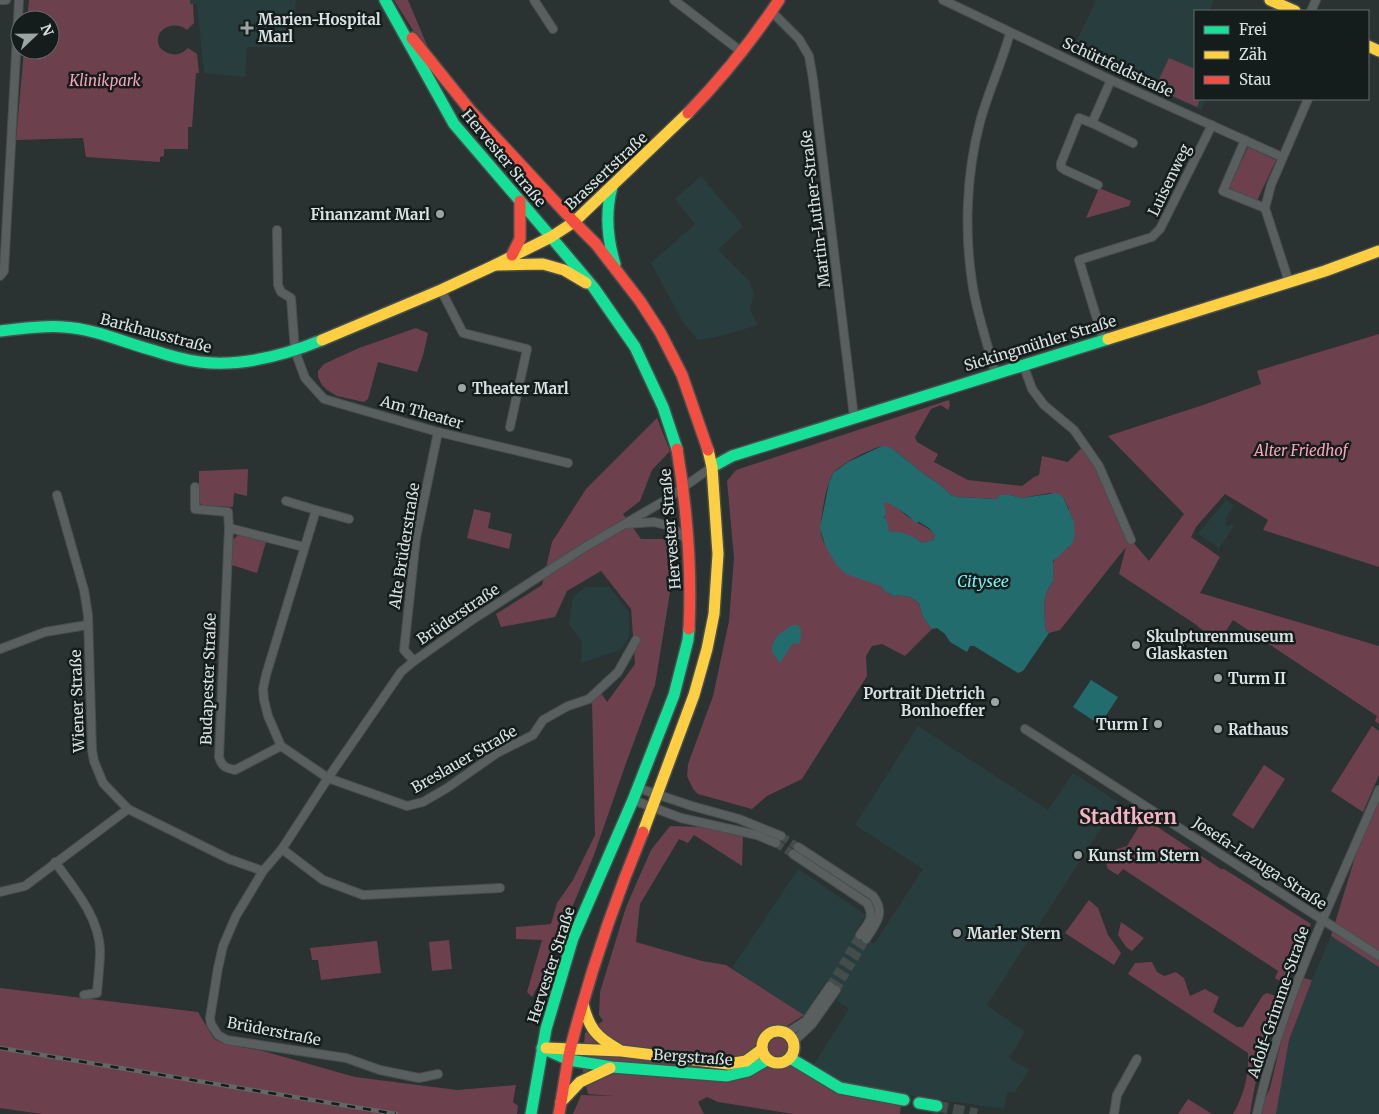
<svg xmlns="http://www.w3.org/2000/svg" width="1379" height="1114" font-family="Merriweather,serif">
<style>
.built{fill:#283e3e}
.green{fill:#6c414d}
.water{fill:#226c6e;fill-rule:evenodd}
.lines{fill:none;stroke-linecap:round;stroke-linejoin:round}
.street-tunnel{stroke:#444c4c;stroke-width:8;stroke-dasharray:8 4;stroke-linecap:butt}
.secondary-tunnel{stroke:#444c4c;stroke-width:11;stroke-dasharray:11 5.5;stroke-linecap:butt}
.street-casing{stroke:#474e4e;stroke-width:10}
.fast-casing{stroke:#474e4e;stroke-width:14}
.slow-casing{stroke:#474e4e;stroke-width:14}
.jam-casing{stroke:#474e4e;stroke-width:14}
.street{stroke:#595f5f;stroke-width:8}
.fast{stroke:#16e098;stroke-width:11}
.slow{stroke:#ffcf43;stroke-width:11}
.jam{stroke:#f24e42;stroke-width:11}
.rail-casing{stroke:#626868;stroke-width:4.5}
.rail{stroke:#151c1c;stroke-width:2.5;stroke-dasharray:8;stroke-linecap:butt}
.poi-dot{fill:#9ca4a4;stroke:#151c1c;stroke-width:2}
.labels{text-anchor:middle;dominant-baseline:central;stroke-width:5;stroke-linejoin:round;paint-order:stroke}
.poi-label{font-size:15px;font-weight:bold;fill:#d9e2e2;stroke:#151c1c;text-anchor:start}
.street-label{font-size:15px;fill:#d9e2e2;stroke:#151c1c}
.park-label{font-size:15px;font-style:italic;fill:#f9a2b9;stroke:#151c1c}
.water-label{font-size:16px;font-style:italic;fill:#7aeef0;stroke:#151c1c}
.district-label{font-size:20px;font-weight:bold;fill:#f5b3c3;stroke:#151c1c}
</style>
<rect width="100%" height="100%" fill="#2a3232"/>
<g class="built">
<path d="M 190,0 L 296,0 L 290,47 L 247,47 L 245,77 L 204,73 L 197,4 L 190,4 Z"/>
<path d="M 1096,0 L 1214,0 L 1209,11 L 1195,11 L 1195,99 L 1206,99 L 1201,110 L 1071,53 Z"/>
<path d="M 701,176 L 743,226 L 718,250 L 750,282 L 754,293 L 750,310 L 758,325 L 721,336 L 698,340 L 683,322 L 651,263 L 695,224 L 675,199 Z"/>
<path d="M 1226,500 L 1234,505 L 1225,519 L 1227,521 L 1225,524 L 1229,527 L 1231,524 L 1234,526 L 1219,548 L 1198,534 Z"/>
<path d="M 586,587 L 609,587 L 629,612 L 629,637 L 620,650 L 581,663 L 582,642 L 569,624 L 573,597 Z"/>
<path d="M 918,726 L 1048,810 L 1073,773 L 1118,802 L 987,1005 L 1025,1032 L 1009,1058 L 1029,1070 L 1015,1092 L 1007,1092 L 1004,1109 L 842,1085 L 813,1066 L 849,1009 L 836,1000 L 841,993 L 825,983 L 804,1015 L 732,968 L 798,869 L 866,915 L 855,932 L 874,944 L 923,869 L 855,825 Z"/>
<path d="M 1331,936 L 1379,967 L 1379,1114 L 1276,1114 L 1289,1040 L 1312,980 Z"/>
</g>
<g class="green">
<path d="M 29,0 L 190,0 L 190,4 L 193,4 L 194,23 L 187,30 C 174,19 151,30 160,48 C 169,56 180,57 188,48 L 197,54 L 199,73 L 196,73 L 192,127 L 188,127 L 188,149 L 164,149 L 164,156 L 160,157 L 160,162 L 86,157 L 83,138 L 16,140 L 24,50 L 50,50 L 50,20 L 27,20 Z"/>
<path d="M 394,0 L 408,0 L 429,50 L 426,51 Z"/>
<path d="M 1169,58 L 1195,69 L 1195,99 L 1200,99 L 1197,107 L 1155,88 Z"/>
<path d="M 1248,147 L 1276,160 L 1257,201 L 1229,188 Z"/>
<path d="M 1099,188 L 1131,201 L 1129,206 L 1086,218 Z"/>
<path d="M 416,328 L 428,333 L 423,356 L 417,372 L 378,362 L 368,399 L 364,402 L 337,396 L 327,390 L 322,385 L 318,377 L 318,371 L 324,364 L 359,348 Z"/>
<path d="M 1379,334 L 1379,567 L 1263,530 L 1268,520 L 1225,494 L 1196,527 L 1191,537 L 1220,557 L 1200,593 L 1379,646 L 1379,724 L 1375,721 L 1377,716 L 1233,620 L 1218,643 L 1195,624 L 1119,574 L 1126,547 L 1060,630 L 1049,633 L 1046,631 C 1044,614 1041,596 1053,582 C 1052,561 1051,560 1069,547 L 1069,509 L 1063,497 L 1050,493 L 1022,498 L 1010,495 L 999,496 L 999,499 L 956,497 L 951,495 L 939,484 L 924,474 L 894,450 L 882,446 C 866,451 846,461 834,472 C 827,480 821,515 821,526 C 820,532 822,539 825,545 L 881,586 L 885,592 L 891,594 L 894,597 L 897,595 L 910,597 L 919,603 L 923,617 L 932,629 L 905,656 L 882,644 L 872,646 L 866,656 L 867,676 L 802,779 L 767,796 L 752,809 L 698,794 L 693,789 L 687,776 L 688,764 L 713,696 L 729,621 L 734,558 L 727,481 L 736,470 L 949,400 L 950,405 L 948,410 L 941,405 L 931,409 L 915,437 L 917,442 L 938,454 L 934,462 L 968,480 L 1022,486 L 1034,477 L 1039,475 L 1042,456 L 1068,462 L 1085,444 L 1131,540 L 1149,561 L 1184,514 L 1108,436 L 1203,405 L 1261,384 L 1257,371 Z"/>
<path d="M 657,418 L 670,451 L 652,470 L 640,501 L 623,514 L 641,539 L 665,539 L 673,574 L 655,685 L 625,766 L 594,855 L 543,977 L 532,997 L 527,992 L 542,940 L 516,939 L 516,927 L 551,924 L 557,903 L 573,880 L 595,835 L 592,702 L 601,693 L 607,702 L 635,664 L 631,609 L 601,571 L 567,591 L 555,617 L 501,627 L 496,614 L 542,585 L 552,542 L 586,489 Z"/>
<path d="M 248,469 L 247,496 L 234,493 L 233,507 L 202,505 L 199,502 L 199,471 Z"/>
<path d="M 887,501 C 897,506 904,515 913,520 C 921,526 929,526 935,536 L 933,540 L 922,543 C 910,534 901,536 889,531 C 885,523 883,514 884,504 Z"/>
<path d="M 474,509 L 491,513 L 488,528 L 512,534 L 509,549 L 467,538 Z"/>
<path d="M 238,535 L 266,542 L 257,573 L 232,565 L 232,541 Z"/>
<path d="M 1372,726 L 1379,731 L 1379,775 L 1363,812 L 1331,791 Z"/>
<path d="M 1264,765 L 1285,779 L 1253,829 L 1232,815 Z"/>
<path d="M 1379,790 L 1379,967 L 1331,936 L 1366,821 Z"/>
<path d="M 1144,818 L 1221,869 L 1224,869 L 1311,924 L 1287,986 L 1275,978 L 1278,971 L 1123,869 L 1118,875 L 1108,869 L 1105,860 L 1107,852 L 1127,846 Z"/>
<path d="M 670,826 L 702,827 L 743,836 L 742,866 L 694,835 L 688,843 L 679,839 L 640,904 L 636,942 L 702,961 L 726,965 L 804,1015 L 787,1026 L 793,1066 L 839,1093 L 901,1105 L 900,1114 L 793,1114 L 718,1102 L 707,1097 L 698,1102 L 704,1114 L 573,1114 L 581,1095 L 613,1096 L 588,1094 L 582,1067 L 585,1033 L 603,1021 L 604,1022 L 599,1015 L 600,992 L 626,907 L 651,850 Z"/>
<path d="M 1089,900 L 1098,908 L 1108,935 L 1121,953 L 1114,965 L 1065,933 Z"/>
<path d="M 1121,922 L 1144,938 L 1132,951 L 1126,947 L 1118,935 Z"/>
<path d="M 449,940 L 452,969 L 432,971 L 429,942 Z"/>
<path d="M 377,941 L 381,973 L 321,980 L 318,960 L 312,960 L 310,948 Z"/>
<path d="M 1152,962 L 1157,972 L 1164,976 L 1176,972 L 1184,978 L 1190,996 L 1205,989 L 1219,997 L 1213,1012 L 1237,1027 L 1243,1027 L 1263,995 L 1267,993 L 1279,997 L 1282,1002 C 1264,1038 1256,1076 1250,1114 L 1233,1114 C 1244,1095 1249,1075 1248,1053 L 1128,974 L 1135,963 Z"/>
<path d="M 1303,978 L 1312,980 L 1289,1040 L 1276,1114 L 1262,1114 L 1265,1099 L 1270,1088 L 1283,1034 Z"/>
<path d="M 0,988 L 198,1012 L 214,1039 L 225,1044 L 263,1051 L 355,1077 L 457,1090 L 516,1085 L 513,1102 L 518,1106 L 517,1114 L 42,1114 L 0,1108 Z"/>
<path d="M 1188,1099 L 1212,1114 L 1178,1114 Z"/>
</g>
<g class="water">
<path d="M 882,446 L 889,447 L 894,450 L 924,474 L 939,484 L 951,495 L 956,497 L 998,499 L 999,495 L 1010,495 L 1022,498 L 1056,493 L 1063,497 L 1074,522 L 1075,535 L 1072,544 L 1053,561 L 1053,582 C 1041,596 1044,614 1046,631 L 1049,633 L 1023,671 L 1018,673 L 974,646 L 970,646 L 967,652 L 950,642 L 945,634 L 937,628 L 932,629 L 923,617 L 919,603 L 910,597 L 897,595 L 894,597 L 891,594 L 885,592 L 881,586 L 846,574 L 836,564 L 825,545 L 820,528 L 829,483 L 833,473 L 848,462 ZM 887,502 L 906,514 L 916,523 L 919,522 L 929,528 L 935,536 L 933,540 L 922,543 C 916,538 906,533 898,532 C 895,532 892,532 889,531 L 887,521 L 884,517 L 886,513 L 884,504 Z"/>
<path d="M 793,625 L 798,625 L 801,630 L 800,644 L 793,643 L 780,663 L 772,652 C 772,636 782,632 793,625 Z"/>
<path d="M 1091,680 L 1118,697 L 1100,725 L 1073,707 Z"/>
</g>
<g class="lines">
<g class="street-tunnel">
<path d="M 781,836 L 798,847"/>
<path d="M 776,843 L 793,854"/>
<path d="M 830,986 L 860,935"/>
<path d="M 836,990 L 866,939"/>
</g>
<path class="secondary-tunnel" d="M 937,1106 L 977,1114"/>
<defs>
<g id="street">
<path d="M 0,0 L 6,0"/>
<path d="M 534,0 L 553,29"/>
<path d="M 674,0 L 743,53"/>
<path d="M 943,0 L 1111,80 L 1282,157"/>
<path d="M 1311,11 L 1316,0"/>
<path d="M 772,12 L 799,39 L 809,56 L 813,79 L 854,417"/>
<path d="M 1092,123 L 1133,143"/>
<path d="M 1245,140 L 1223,191 L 1265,208"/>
<path d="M 1098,185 L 1065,170 L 1061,167 L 1061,163 L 1079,118 L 1092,123 L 1111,80"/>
<path d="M 277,230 L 278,285 L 281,292 L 291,298 L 295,351 L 305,378 L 324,399 L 438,432 L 568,463"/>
<path d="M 0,276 L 4,271 L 19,0"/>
<path d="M 1289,282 L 1265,208 L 1271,185 L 1308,99"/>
<path d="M 441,290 L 463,333 L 527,349 L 510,427"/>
<path d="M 1103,339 L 1079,260 L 1152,237 L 1160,229 L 1212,125"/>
<path d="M 1023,364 L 1032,389 L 1044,405 L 1074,430 L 1099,466 L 1131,540"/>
<path d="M 995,373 C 988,345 978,317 973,288 C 964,234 966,175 980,122 C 988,92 1002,63 1010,33"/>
<path d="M 195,487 L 195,509 L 228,512 L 229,528"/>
<path d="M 57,495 L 84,590 L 88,615 L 92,750 L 94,761 L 103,783 L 128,809 L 229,859 L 263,871"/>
<path d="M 286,501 L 316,510 L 266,675 L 263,689 L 264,700 L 268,716 L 281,746 L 328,778 L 407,806 L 423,802 L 447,788 L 497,753 L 533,735 L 543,720 L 568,706 L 589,699 L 618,672 L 636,640"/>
<path d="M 316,510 L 349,519"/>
<path d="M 626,524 L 654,522 L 670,526 L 689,541"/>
<path d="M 0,649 L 45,632 L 87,625"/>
<path d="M 414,661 L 404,650 L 416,538 L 438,432"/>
<path d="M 1025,729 L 1379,956"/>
<path d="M 281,746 L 235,770 C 226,768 222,767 219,757 L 229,528 L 304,547"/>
<path d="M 638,788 L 692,806 L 739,819 L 781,836"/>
<path d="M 633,800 L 681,818 L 757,835 L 776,843"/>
<path d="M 798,847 L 873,896 C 886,913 876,923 866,939"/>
<path d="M 282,849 L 323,880 L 363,895 L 500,888"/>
<path d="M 793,854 L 867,903 C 875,918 869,922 860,935"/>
<path d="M 55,862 C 73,887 100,918 100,951 C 100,965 98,979 97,993 L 84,995"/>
<path d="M 0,892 L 25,886 L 128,809"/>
<path d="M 787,1033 L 806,1021 L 830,986"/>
<path d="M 793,1042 L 812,1024 L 836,990"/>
<path d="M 438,1074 L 419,1078 L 380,1070 L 346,1058 L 227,1040 L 218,1035 L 211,1024 L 210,1018 L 218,968 L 223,946 L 236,916 L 263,871 L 282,849 L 328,778 L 401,672 L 414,661 L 472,620 L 585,547 L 664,501 L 712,467"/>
<path d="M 1114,1114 L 1117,1095 L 1137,1059"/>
<path d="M 1257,1114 C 1281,1001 1334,896 1379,790"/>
</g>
<g id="fast">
<path d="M 385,0 L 454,124 L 551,237"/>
<path d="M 612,187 C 605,213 607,238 615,264"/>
<path d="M 551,237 L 594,288 L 635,347 L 663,407 L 677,449"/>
<path d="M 0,331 C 21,329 43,325 64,327 C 95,329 123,342 152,350 C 167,355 184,360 200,362 C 242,367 283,356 322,340"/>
<path d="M 712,467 L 732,456 L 1108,339"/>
<path d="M 542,1048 L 569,1060 L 612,1067 L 727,1076 L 748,1071 L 767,1060"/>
<path d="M 790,1058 L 840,1088 L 904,1100"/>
<path d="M 919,1103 L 937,1106"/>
<path d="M 531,1114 L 546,1029 L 573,938 L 633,800 L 674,695 L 688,640 L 689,629"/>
</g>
<g id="slow">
<path d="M 1270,0 L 1295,11"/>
<path d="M 1368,46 L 1379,51"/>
<path d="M 495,265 L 551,237 L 574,222 L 688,113"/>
<path d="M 1108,339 L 1325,271 L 1379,251"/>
<path d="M 322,340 L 441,290 L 495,265 L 543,264 L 564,270 L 586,283"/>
<path d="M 643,832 L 694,695 L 707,649 L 714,614 L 718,554 L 712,467 L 708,450"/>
<path d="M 583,1004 C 589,1028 596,1037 618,1049"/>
<circle cx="778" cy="1047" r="16"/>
<path d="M 546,1048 L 621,1051 L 728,1064 L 746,1061 L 761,1050"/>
<path d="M 561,1102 L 580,1082 L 610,1068"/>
</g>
<g id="jam">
<path d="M 412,38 L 470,110 L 574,222"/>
<path d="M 688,113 C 722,78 752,41 779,0"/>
<path d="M 574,222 L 596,244 L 640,301 L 660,332 L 682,375 L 708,450"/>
<path d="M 512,255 L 520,239 L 520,201"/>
<path d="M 677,449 C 687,509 692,568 689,629"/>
<path d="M 559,1114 C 563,1092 566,1068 571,1046 C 590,973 614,902 643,832"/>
</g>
</defs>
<use href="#street" class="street-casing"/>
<use href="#fast" class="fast-casing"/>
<use href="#slow" class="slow-casing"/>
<use href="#jam" class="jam-casing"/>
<use href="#street" class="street"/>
<use href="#fast" class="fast"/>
<use href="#slow" class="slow"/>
<use href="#jam" class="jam"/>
<defs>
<path id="rail" d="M 0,1048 L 396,1114"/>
</defs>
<use href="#rail" class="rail-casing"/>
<use href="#rail" class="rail"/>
</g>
<g class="poi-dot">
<path d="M244.5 20.5h5v5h5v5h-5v5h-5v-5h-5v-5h5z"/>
<circle cx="440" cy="214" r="5"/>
<circle cx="462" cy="388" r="5"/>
<circle cx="1136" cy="645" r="5"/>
<circle cx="1218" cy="678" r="5"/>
<circle cx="995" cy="702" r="5"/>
<circle cx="1158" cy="724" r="5"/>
<circle cx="1218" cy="729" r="5"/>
<circle cx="1078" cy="855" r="5"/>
<circle cx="957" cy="933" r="5"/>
</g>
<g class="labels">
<g class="poi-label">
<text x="258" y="19">Marien-Hospital<tspan x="258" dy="17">Marl</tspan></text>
<text x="430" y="214" text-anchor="end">Finanzamt Marl</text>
<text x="472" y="388">Theater Marl</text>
<text x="1146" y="636">Skulpturenmuseum<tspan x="1146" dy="17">Glaskasten</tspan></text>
<text x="1228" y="678">Turm II</text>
<text x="985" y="693" text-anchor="end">Portrait Dietrich<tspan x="985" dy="17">Bonhoeffer</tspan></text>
<text x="1148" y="724" text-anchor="end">Turm I</text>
<text x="1228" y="729">Rathaus</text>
<text x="1088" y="855">Kunst im Stern</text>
<text x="967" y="933">Marler Stern</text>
</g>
<g class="street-label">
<text transform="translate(1118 67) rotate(25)">Schüttfeldstraße</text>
<text transform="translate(504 158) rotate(50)">Hervester Straße</text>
<text transform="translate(606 171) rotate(-43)">Brassertstraße</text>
<text transform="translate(1169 180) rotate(-64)">Luisenweg</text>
<text transform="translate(815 209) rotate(-97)">Martin-Luther-Straße</text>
<text transform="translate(156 333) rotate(15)">Barkhausstraße</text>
<text transform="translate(1040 343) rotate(-17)">Sickingmühler Straße</text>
<text transform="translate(422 412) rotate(16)">Am Theater</text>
<text transform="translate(670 529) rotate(-95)">Hervester Straße</text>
<text transform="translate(404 546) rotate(-81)">Alte Brüderstraße</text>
<text transform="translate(458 614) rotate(-34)">Brüderstraße</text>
<text transform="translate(208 679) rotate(-88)">Budapester Straße</text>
<text transform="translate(77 701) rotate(-92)">Wiener Straße</text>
<text transform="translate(464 759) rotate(-30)">Breslauer Straße</text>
<text transform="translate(1260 863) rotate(33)">Josefa-Lazuga-Straße</text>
<text transform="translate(551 965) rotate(-72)">Hervester Straße</text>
<text transform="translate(1278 1002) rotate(-71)">Adolf-Grimme-Straße</text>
<text transform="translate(274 1031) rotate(11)">Brüderstraße</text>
<text transform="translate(693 1057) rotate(4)">Bergstraße</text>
</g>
<g class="park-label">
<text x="105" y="80">Klinikpark</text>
<text x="1301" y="450">Alter Friedhof</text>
</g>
<g class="water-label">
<text x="983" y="581">Citysee</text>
</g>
<g class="district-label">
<text x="1128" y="816">Stadtkern</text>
</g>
</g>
<rect x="1194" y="10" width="175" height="90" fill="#151c1c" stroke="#636b6b"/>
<rect x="1204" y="26" width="25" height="8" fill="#16e098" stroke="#636b6b"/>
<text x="1239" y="35" font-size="15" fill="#d9e2e2">Frei</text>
<rect x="1204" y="51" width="25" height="8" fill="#ffcf43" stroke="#636b6b"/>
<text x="1239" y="60" font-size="15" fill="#d9e2e2">Zäh</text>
<rect x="1204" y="76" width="25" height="8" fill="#f24e42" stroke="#636b6b"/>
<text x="1239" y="85" font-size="15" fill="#d9e2e2">Stau</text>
<g transform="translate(35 35) rotate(68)"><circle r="24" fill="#151c1c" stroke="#636b6b"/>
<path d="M0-4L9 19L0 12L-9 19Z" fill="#9ca4a4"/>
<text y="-8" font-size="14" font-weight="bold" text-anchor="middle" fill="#d9e2e2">N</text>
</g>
</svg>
